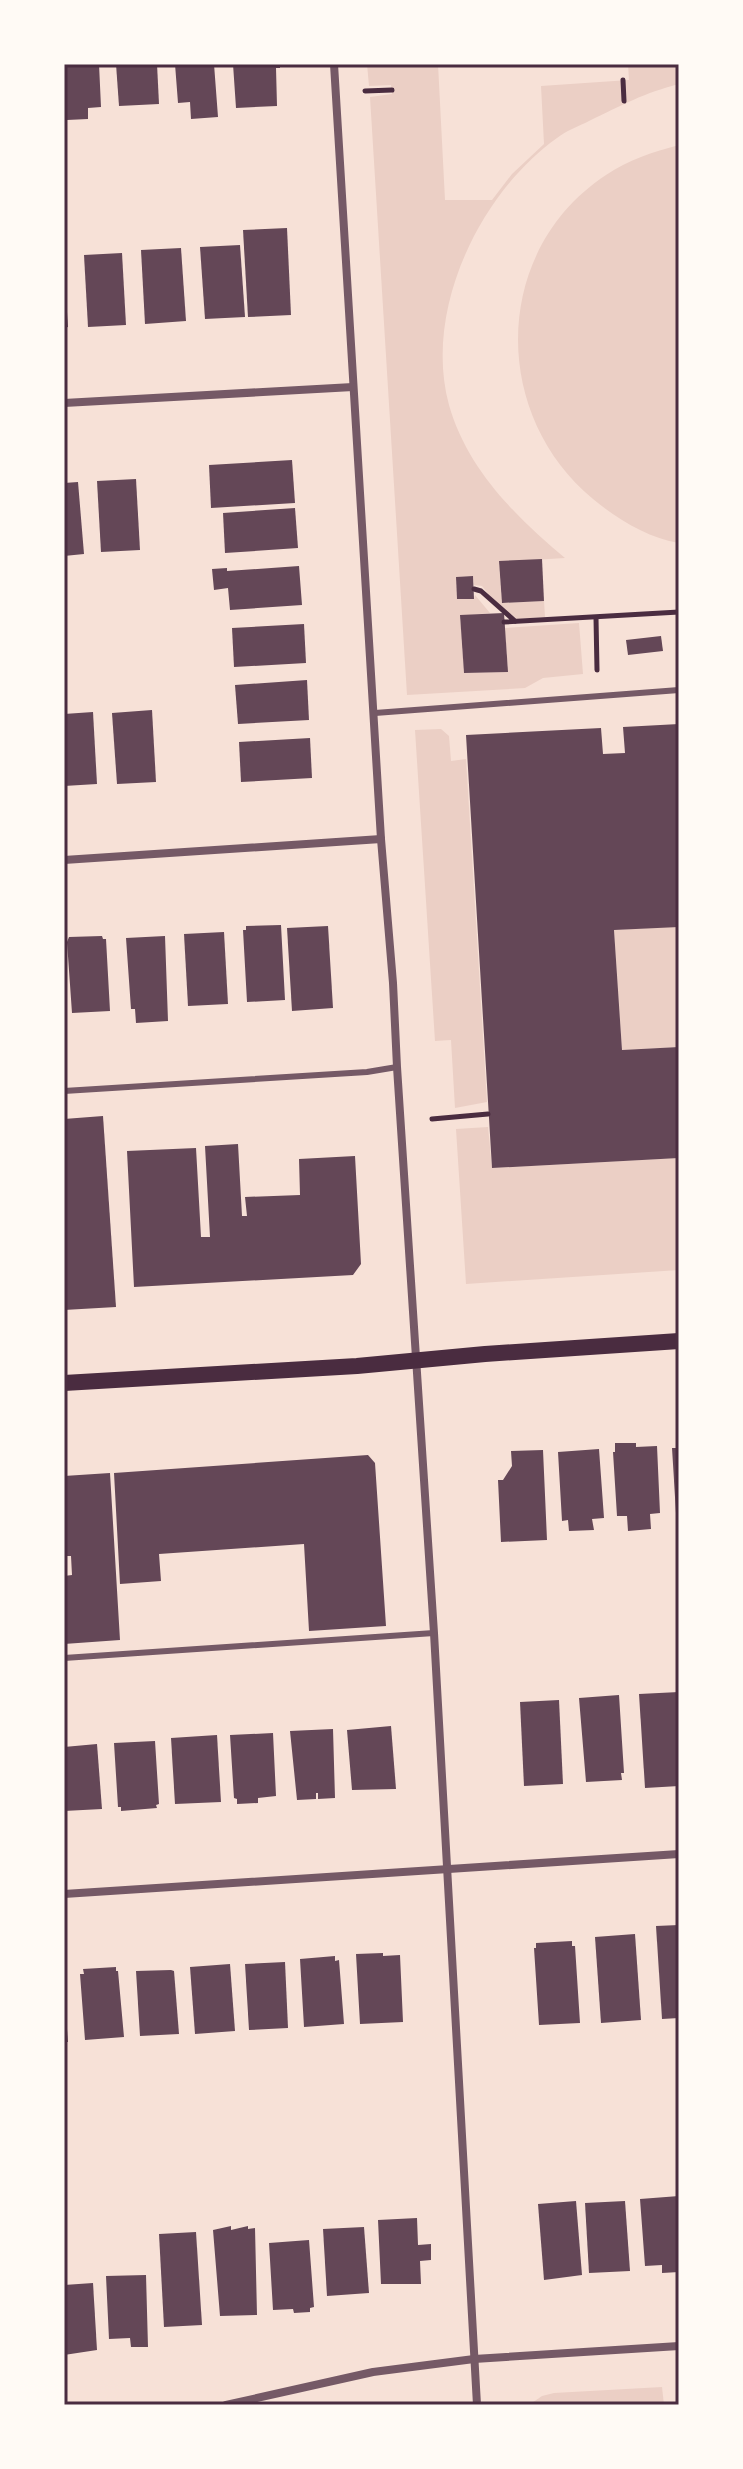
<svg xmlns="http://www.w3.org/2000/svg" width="743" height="2469" font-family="Poppins,sans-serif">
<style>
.green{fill:#ebcfc5}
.building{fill:#644757}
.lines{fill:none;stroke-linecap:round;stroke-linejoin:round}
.path{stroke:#4a2c40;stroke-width:5}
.service{stroke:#755966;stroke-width:6}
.minor{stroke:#755966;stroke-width:8}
.secondary{stroke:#4a2c40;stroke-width:16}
.neatline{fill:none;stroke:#4a2c40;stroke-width:3}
</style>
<rect width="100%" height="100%" fill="#f7e1d7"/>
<g class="green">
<path d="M 367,64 L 438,64 L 445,200 L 492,200 L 512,174 L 544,144 L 541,86 L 629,80 L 628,64 L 679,64 L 679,84 C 644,93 622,105 589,121 C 579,126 566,131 557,138 C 480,193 423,310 449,405 C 467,469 516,517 565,558 L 499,562 L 502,603 L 544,601 L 545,617 L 517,619 L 494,601 L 482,586 L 474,585 L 473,576 L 456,577 L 457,599 L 474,599 L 475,595 L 490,613 L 460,616 L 464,673 L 508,672 L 505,628 L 579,623 L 583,674 L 543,678 L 525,688 L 407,695 L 370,97 L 392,94 L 391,85 L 369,86 Z"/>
<path d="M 679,145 L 679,543 C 648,538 617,519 593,499 C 490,414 492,250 606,175 C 628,160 653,152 679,145 Z"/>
<path d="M 441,729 L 449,736 L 451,761 L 466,759 L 487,1102 L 455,1108 L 451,1040 L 435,1041 L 415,730 Z"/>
<path d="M 679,926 L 679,1047 L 622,1050 L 614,930 Z"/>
<path d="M 488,1127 L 492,1168 L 679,1158 L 679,1270 L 466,1284 L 456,1129 Z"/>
<path d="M 662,2387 L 664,2405 L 529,2405 L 542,2396 L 554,2393 Z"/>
</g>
<g class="building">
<path d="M 64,64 L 99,64 L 101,107 L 88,108 L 88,119 L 67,120 L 66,111 L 64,111 Z"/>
<path d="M 116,64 L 157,64 L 159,104 L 119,106 Z"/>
<path d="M 175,64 L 214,64 L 218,117 L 191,119 L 190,102 L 178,103 Z"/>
<path d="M 233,64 L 280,64 L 280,68 L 276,68 L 277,106 L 236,108 Z"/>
<path d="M 287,228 L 291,315 L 248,317 L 243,230 Z"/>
<path d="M 240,245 L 245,317 L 205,319 L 200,247 Z"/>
<path d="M 181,248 L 186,321 L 145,324 L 141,250 Z"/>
<path d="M 122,253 L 126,325 L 88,327 L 84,255 Z"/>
<path d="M 64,297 L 66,297 L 68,327 L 64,328 Z"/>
<path d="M 292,460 L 295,503 L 211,508 L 209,465 Z"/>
<path d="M 136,479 L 140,550 L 101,552 L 97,481 Z"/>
<path d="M 78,482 L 84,554 L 64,556 L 64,483 Z"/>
<path d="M 295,508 L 298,548 L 225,553 L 223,513 Z"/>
<path d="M 542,559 L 544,601 L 502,603 L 499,561 Z"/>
<path d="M 299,566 L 302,605 L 230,610 L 228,588 L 214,590 L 212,569 L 227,568 L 227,571 Z"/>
<path d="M 473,576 L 474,599 L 457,599 L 456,577 Z"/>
<path d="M 504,613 L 508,672 L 464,673 L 460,615 Z"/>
<path d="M 304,624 L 306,663 L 234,667 L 232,628 Z"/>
<path d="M 661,636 L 663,651 L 628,655 L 626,640 Z"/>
<path d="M 307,680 L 309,720 L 238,724 L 235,685 Z"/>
<path d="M 152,710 L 156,782 L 117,784 L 112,713 Z"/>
<path d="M 93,712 L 97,784 L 64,786 L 64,714 Z"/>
<path d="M 679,724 L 679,927 L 614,930 L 622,1050 L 679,1047 L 679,1158 L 492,1168 L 466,735 L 601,728 L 603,754 L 625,753 L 623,727 Z"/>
<path d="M 310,738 L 312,778 L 241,782 L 239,742 Z"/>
<path d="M 281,925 L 285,1000 L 247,1002 L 243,930 L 246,930 L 246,926 Z"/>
<path d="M 328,926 L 333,1008 L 292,1011 L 287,928 Z"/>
<path d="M 224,932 L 228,1004 L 188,1006 L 184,934 Z"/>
<path d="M 102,936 L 103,939 L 106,939 L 110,1011 L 72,1013 L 67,942 L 69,937 Z"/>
<path d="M 165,936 L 168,1021 L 136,1023 L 135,1009 L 131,1009 L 126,938 Z"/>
<path d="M 103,1116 L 116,1307 L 64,1310 L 64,1119 Z"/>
<path d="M 238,1144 L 242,1216 L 247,1216 L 245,1197 L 300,1195 L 299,1159 L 355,1156 L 361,1264 L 353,1275 L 134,1287 L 127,1151 L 196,1148 L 201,1237 L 210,1237 L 205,1146 Z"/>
<path d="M 615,1443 L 636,1443 L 636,1447 L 657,1446 L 660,1513 L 650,1514 L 651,1529 L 628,1531 L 627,1516 L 617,1516 L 613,1452 L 615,1452 Z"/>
<path d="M 672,1448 L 679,1448 L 679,1513 L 676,1513 Z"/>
<path d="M 599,1449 L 604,1518 L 592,1519 L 594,1530 L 569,1531 L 568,1520 L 562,1521 L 558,1452 Z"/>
<path d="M 543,1450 L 547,1540 L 501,1542 L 498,1480 L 503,1480 L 512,1466 L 511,1451 Z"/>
<path d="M 368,1455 L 375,1463 L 386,1626 L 309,1631 L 304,1544 L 159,1554 L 161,1581 L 120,1584 L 114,1473 Z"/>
<path d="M 110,1473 L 120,1640 L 64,1644 L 64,1576 L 72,1575 L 71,1556 L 64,1556 L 64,1476 Z"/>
<path d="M 679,1692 L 679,1786 L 645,1788 L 639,1694 Z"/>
<path d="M 619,1695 L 624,1773 L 621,1773 L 622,1780 L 586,1782 L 579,1698 Z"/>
<path d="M 559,1700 L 563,1784 L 524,1786 L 520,1702 Z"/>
<path d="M 391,1726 L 396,1789 L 352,1790 L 347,1730 Z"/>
<path d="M 333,1729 L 335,1798 L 318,1799 L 318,1793 L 316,1793 L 316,1799 L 297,1800 L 290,1731 Z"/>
<path d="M 273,1733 L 276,1796 L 258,1798 L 258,1803 L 237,1804 L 237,1799 L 234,1798 L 230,1735 Z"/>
<path d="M 217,1735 L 221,1802 L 175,1804 L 171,1738 Z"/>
<path d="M 155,1741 L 159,1804 L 156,1805 L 157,1808 L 121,1811 L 121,1807 L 118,1807 L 114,1743 Z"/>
<path d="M 97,1744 L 102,1809 L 64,1811 L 64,1747 Z"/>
<path d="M 679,1925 L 679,2018 L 662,2019 L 656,1926 Z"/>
<path d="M 635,1934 L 641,2020 L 601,2023 L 595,1937 Z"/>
<path d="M 572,1941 L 572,1946 L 575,1946 L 580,2023 L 539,2025 L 534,1948 L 536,1948 L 536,1943 Z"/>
<path d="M 383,1953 L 383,1956 L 400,1955 L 403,2022 L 360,2024 L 356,1954 Z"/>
<path d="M 335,1956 L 335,1961 L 339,1960 L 344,2024 L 304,2027 L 300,1959 Z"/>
<path d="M 285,1962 L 288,2028 L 249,2030 L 245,1964 Z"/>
<path d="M 230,1964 L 235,2031 L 195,2034 L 190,1967 Z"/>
<path d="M 116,1967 L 116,1971 L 118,1971 L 124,2037 L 85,2040 L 80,1974 L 84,1974 L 83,1969 Z"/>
<path d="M 171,1970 L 174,1971 L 179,2034 L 140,2036 L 136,1971 Z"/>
<path d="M 64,2016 L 66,2016 L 68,2042 L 64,2042 Z"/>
<path d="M 679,2196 L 679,2272 L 662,2273 L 662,2265 L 645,2266 L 640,2199 Z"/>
<path d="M 576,2201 L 582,2275 L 544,2280 L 538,2204 Z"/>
<path d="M 625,2201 L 630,2271 L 589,2273 L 585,2203 Z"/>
<path d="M 417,2218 L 418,2245 L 431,2244 L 431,2260 L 420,2261 L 421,2284 L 381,2284 L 378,2220 Z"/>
<path d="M 231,2226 L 231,2230 L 248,2226 L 248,2229 L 255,2228 L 257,2315 L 220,2316 L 213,2230 Z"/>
<path d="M 364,2227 L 369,2293 L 327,2296 L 323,2229 Z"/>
<path d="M 196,2232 L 202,2325 L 164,2327 L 159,2234 Z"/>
<path d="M 309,2240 L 314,2307 L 310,2308 L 310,2312 L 294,2313 L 293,2309 L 273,2310 L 269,2243 Z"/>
<path d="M 146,2275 L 148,2347 L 131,2347 L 130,2338 L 109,2339 L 106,2276 Z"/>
<path d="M 93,2283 L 97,2350 L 64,2355 L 64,2285 Z"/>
</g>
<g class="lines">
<g class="path">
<path d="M 623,80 L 624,101"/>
<path d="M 365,91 L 392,90"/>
<path d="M 474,589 L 481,591 L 515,621"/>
<path d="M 596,618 L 597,670"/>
<path d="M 504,622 L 679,612"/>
<path d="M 432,1119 L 488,1114"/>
</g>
<g class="service">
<path d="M 375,713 L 679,690"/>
<path d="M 64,1091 L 367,1072 L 397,1067"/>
<path d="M 64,1658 L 434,1633"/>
</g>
<g class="minor">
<path d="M 334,64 L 381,839 L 393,983 L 397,1067 L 434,1633 L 477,2405"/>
<path d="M 64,403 L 353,387"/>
<path d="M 64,860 L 381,839"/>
<path d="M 64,1894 L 679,1854"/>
<path d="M 226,2405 L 373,2372 L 474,2359 L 679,2346"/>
</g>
<path class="secondary" d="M 64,1383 L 357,1366 L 485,1354 L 679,1341"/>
</g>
<rect width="743" height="2469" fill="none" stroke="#fffaf5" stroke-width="132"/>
<rect x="66" y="66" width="611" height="2337" class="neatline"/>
</svg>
